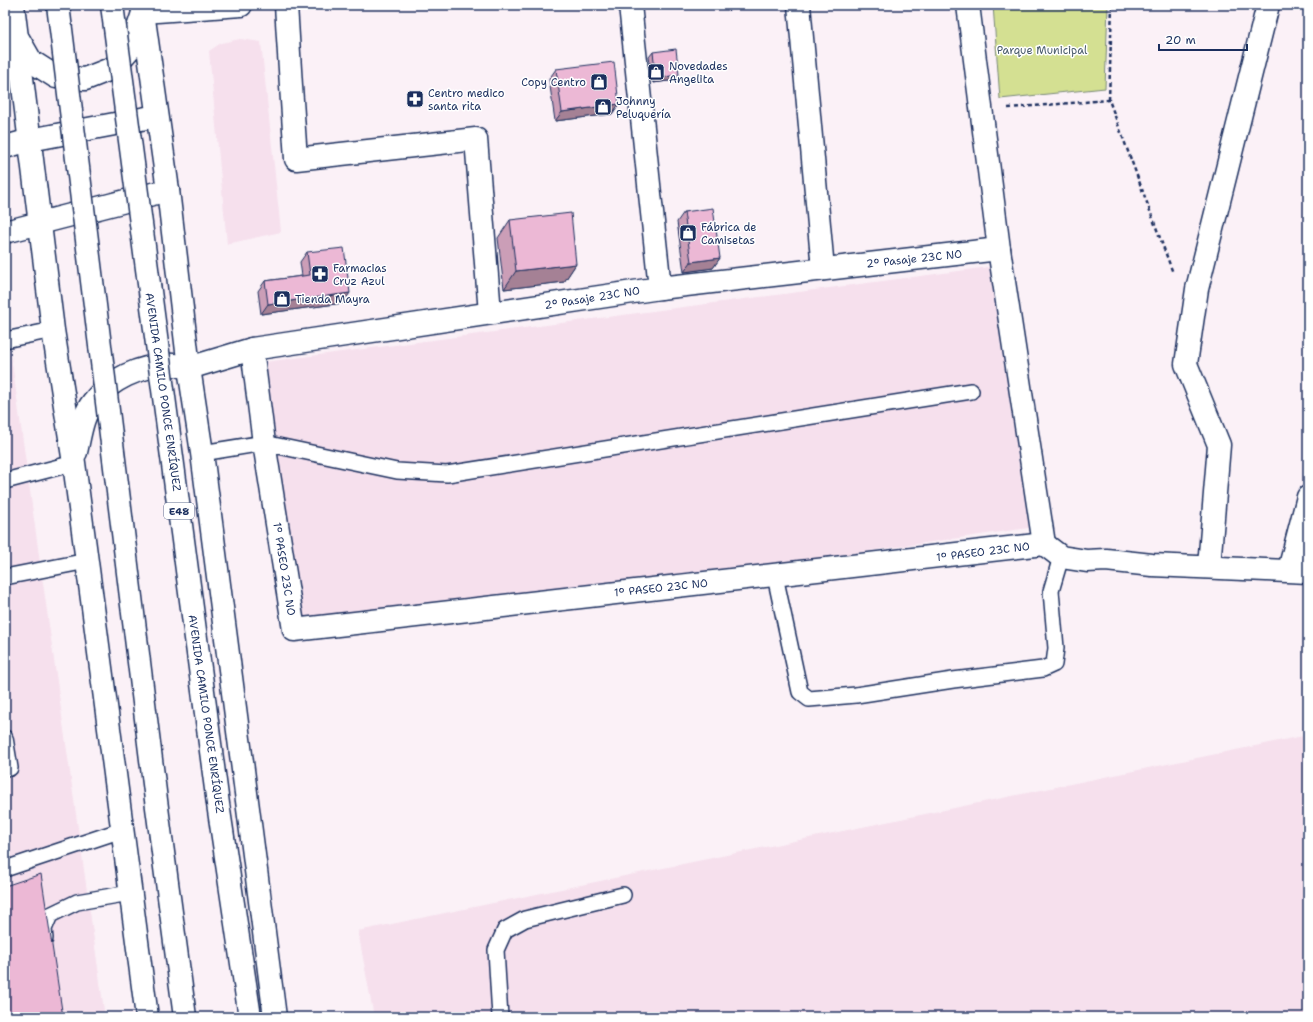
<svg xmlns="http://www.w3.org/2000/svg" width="1313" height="1022" font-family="'Shantell Sans',sans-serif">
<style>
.built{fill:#f6e0ed}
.green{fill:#d4e092;stroke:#788878}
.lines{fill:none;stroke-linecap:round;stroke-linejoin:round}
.service-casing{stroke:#1b2f5e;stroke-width:18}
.minor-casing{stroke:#1b2f5e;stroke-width:25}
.tertiary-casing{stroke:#1b2f5e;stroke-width:25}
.secondary-casing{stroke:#1b2f5e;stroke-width:25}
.path{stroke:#1b2f5e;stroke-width:2.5;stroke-dasharray:4 3;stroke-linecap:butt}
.service{stroke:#fff;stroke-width:15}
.minor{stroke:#fff;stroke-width:22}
.tertiary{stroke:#fff;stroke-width:22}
.secondary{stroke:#fff;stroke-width:22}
.primary-bridge-casing{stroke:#1b2f5e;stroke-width:25;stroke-linecap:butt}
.primary-bridge{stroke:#fff;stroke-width:22}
.wall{fill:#cb9eb7;stroke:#1b2f5e}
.shaded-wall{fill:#a58195;stroke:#1b2f5e}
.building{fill:#ecb8d5;stroke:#1b2f5e}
.labels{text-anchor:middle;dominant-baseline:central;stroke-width:3;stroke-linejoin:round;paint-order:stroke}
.shield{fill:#fff;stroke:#5f6d8e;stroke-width:1}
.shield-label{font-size:10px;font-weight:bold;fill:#1b2f5e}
.park-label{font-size:11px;fill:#495b6b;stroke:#fff}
.poi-label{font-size:11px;fill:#1b2f5e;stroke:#fff;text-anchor:start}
.street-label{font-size:11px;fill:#1b2f5e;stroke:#fff}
</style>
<rect width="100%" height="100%" fill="#fbf1f7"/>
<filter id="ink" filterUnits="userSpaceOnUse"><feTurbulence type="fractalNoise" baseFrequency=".025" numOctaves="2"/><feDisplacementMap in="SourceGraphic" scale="8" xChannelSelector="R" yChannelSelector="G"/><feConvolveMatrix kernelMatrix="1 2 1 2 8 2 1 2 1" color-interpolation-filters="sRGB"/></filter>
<g filter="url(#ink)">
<g class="built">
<path d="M 240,39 L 261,42 L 281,232 L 227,244 L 209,51 L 221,43 Z"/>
<path d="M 989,267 L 1029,528 L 296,634 L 265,362 Z"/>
<path d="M 5,313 L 38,548 L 105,1017 L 5,1017 Z"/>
<path d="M 1308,735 L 1308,1017 L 374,1017 L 358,931 Z"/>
</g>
<path class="green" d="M 993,5 L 1108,5 L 1105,88 L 1000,99 Z"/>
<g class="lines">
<defs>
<g id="service">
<path d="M 5,340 L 53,330"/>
<path d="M 202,453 L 264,443 L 397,471 L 447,474 L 971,391"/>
<path d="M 5,481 L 74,463"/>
<path d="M 775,576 L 800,692 L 809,699 L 856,695 L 953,680 L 1043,669 L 1054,664 L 1056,648 L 1051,591 L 1061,557"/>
<path d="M 5,577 L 87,561"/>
<path d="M 5,738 L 10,768"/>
<path d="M 5,869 L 122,830"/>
<path d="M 45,939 L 44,929 L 50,915 L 77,902 L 130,893"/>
<path d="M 500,1017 L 496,950 L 505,930 L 525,919 L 623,895"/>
</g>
<g id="minor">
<path d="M 286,5 L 291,86 L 296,159 L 476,139 L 490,313"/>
<path d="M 799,5 L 823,269"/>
<path d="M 968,5 L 999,249 L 1044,544"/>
<path d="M 660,288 L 999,249"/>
<path d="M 252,349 L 264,443 L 294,630 L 1044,544 L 1061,557 L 1087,561 L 1106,560 L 1152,565 L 1308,572"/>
<path d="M 1209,566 L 1219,445 L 1186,364 L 1197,289 L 1268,5"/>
<path d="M 1289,570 L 1308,497"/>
</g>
<g id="tertiary">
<path d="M 143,12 L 241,5"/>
<path d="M 5,147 L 30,140 L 157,116"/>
<path d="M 5,232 L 168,190"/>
<path d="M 189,368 L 252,349 L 660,288 L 630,5"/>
</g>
<g id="secondary">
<path d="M 13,5 L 53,330 L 74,463 L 147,1017"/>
<path d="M 142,5 L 168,190 L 189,368 L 202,453 L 275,1017"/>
<path d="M 19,40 L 31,61 L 56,77 L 85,79 L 113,68 L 132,46 L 142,16"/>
<path d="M 76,452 C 80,435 82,416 93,402 C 110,379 140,366 168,365 C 175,364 182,367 189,368"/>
</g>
</defs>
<use href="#service" class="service-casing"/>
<use href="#minor" class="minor-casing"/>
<use href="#tertiary" class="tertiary-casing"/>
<use href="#secondary" class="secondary-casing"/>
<g class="path">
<path d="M 1112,5 L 1109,100 L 1173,273"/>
<path d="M 1008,108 L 1109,100"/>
</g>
<use href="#service" class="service"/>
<use href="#minor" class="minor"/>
<use href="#tertiary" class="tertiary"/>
<use href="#secondary" class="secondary"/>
<defs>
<g id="primary-bridge">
<path d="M 58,5 L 156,800 L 185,1017"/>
<path d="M 112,5 L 218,804 L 250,1017"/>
</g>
</defs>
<use href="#primary-bridge" class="primary-bridge-casing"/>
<use href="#primary-bridge" class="primary-bridge"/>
</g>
<g class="wall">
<path d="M 727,5 L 760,5 L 728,10 Z"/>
<path d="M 653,52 L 679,75 L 676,80 L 653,83 L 649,57 Z"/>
<path d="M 556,69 L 619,104 L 612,114 L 555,121 L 549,79 Z"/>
<path d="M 684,212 L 720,258 L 713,268 L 684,272 L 677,222 Z"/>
<path d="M 510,220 L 576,264 L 564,282 L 504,289 L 498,238 Z"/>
<path d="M 307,252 L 343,303 L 261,314 L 258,291 L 265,281 L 302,276 L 300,262 Z"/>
</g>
<g class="shaded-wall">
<path d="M 731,5 L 760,5 L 728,10 Z"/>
<path d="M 679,75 L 676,80 L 653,83 L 656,78 Z"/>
<path d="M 619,104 L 612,114 L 555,121 L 562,112 Z"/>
<path d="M 720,258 L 713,268 L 684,272 L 691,262 Z"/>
<path d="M 576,264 L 564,282 L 504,289 L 516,271 Z"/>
<path d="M 350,293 L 343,303 L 261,314 L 268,304 Z"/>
</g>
<g class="building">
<path d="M 676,49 L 679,75 L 656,78 L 653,52 Z"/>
<path d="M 614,62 L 619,104 L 562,112 L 556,69 Z"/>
<path d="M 713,208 L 720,258 L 691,262 L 684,212 Z"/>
<path d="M 571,213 L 576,264 L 516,271 L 510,220 Z"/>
<path d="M 344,248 L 350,293 L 268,304 L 265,281 L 310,275 L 307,252 Z"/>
<path d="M 41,874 L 63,1017 L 5,1017 L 5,886 Z"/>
</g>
</g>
<defs>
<symbol id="shop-square" viewBox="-11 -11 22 22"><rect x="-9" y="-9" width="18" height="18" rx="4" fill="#1b2f5e" stroke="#fff"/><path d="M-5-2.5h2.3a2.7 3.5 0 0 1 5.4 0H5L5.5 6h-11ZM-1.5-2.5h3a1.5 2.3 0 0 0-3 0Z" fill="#fff"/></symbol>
<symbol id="pharmacy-square" viewBox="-11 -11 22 22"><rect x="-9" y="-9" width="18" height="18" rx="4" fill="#1b2f5e" stroke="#fff"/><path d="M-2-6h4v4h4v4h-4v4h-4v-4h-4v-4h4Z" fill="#fff"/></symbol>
</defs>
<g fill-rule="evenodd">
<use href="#shop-square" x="646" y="62" width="20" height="20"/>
<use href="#shop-square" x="589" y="72" width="20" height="20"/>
<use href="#pharmacy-square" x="405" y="89" width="20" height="20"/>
<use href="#shop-square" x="593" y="97" width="20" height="20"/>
<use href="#shop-square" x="678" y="223" width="20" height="20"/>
<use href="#pharmacy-square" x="310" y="264" width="20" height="20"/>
<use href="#shop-square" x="272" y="289" width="20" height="20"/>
</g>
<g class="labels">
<rect class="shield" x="164" y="503" width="30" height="16" rx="3"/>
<g class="shield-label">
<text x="179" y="511">E48</text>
</g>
<g class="park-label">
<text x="1042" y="50">Parque Municipal</text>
</g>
<g class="poi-label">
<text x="669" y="66">Novedades<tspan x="669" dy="13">Angelita</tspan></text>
<text x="586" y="82" text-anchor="end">Copy Centro</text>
<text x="428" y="93">Centro medico<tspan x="428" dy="13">santa rita</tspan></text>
<text x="616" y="101">Johnny<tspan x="616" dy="13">Peluquería</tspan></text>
<text x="701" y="227">Fábrica de<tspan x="701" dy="13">Camisetas</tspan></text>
<text x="333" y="268">Farmacias<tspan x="333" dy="13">Cruz Azul</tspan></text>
<text x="295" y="299">Tienda Mayra</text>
</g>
<g class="street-label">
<text transform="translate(914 259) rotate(-6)">2º Pasaje 23C NO</text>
<text transform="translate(592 298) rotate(-9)">2º Pasaje 23C NO</text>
<text transform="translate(163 392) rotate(82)">AVENIDA CAMILO PONCE ENRÍQUEZ</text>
<text transform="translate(983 552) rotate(-7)">1° PASEO 23C NO</text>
<text transform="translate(284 569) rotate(81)">1° PASEO 23C NO</text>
<text transform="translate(661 588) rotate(-6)">1° PASEO 23C NO</text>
<text transform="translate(206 714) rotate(82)">AVENIDA CAMILO PONCE ENRÍQUEZ</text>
</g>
</g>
<rect width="1313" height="1022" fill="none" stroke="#fff" stroke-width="20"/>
<rect x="10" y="10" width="1293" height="1002" fill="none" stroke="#1b2f5e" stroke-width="1.5" filter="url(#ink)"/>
<path d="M1159 44v6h88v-6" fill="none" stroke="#1b2f5e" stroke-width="2"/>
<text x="1165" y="44" font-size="12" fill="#1b2f5e" stroke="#ffffff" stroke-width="3" paint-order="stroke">20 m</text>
</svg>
